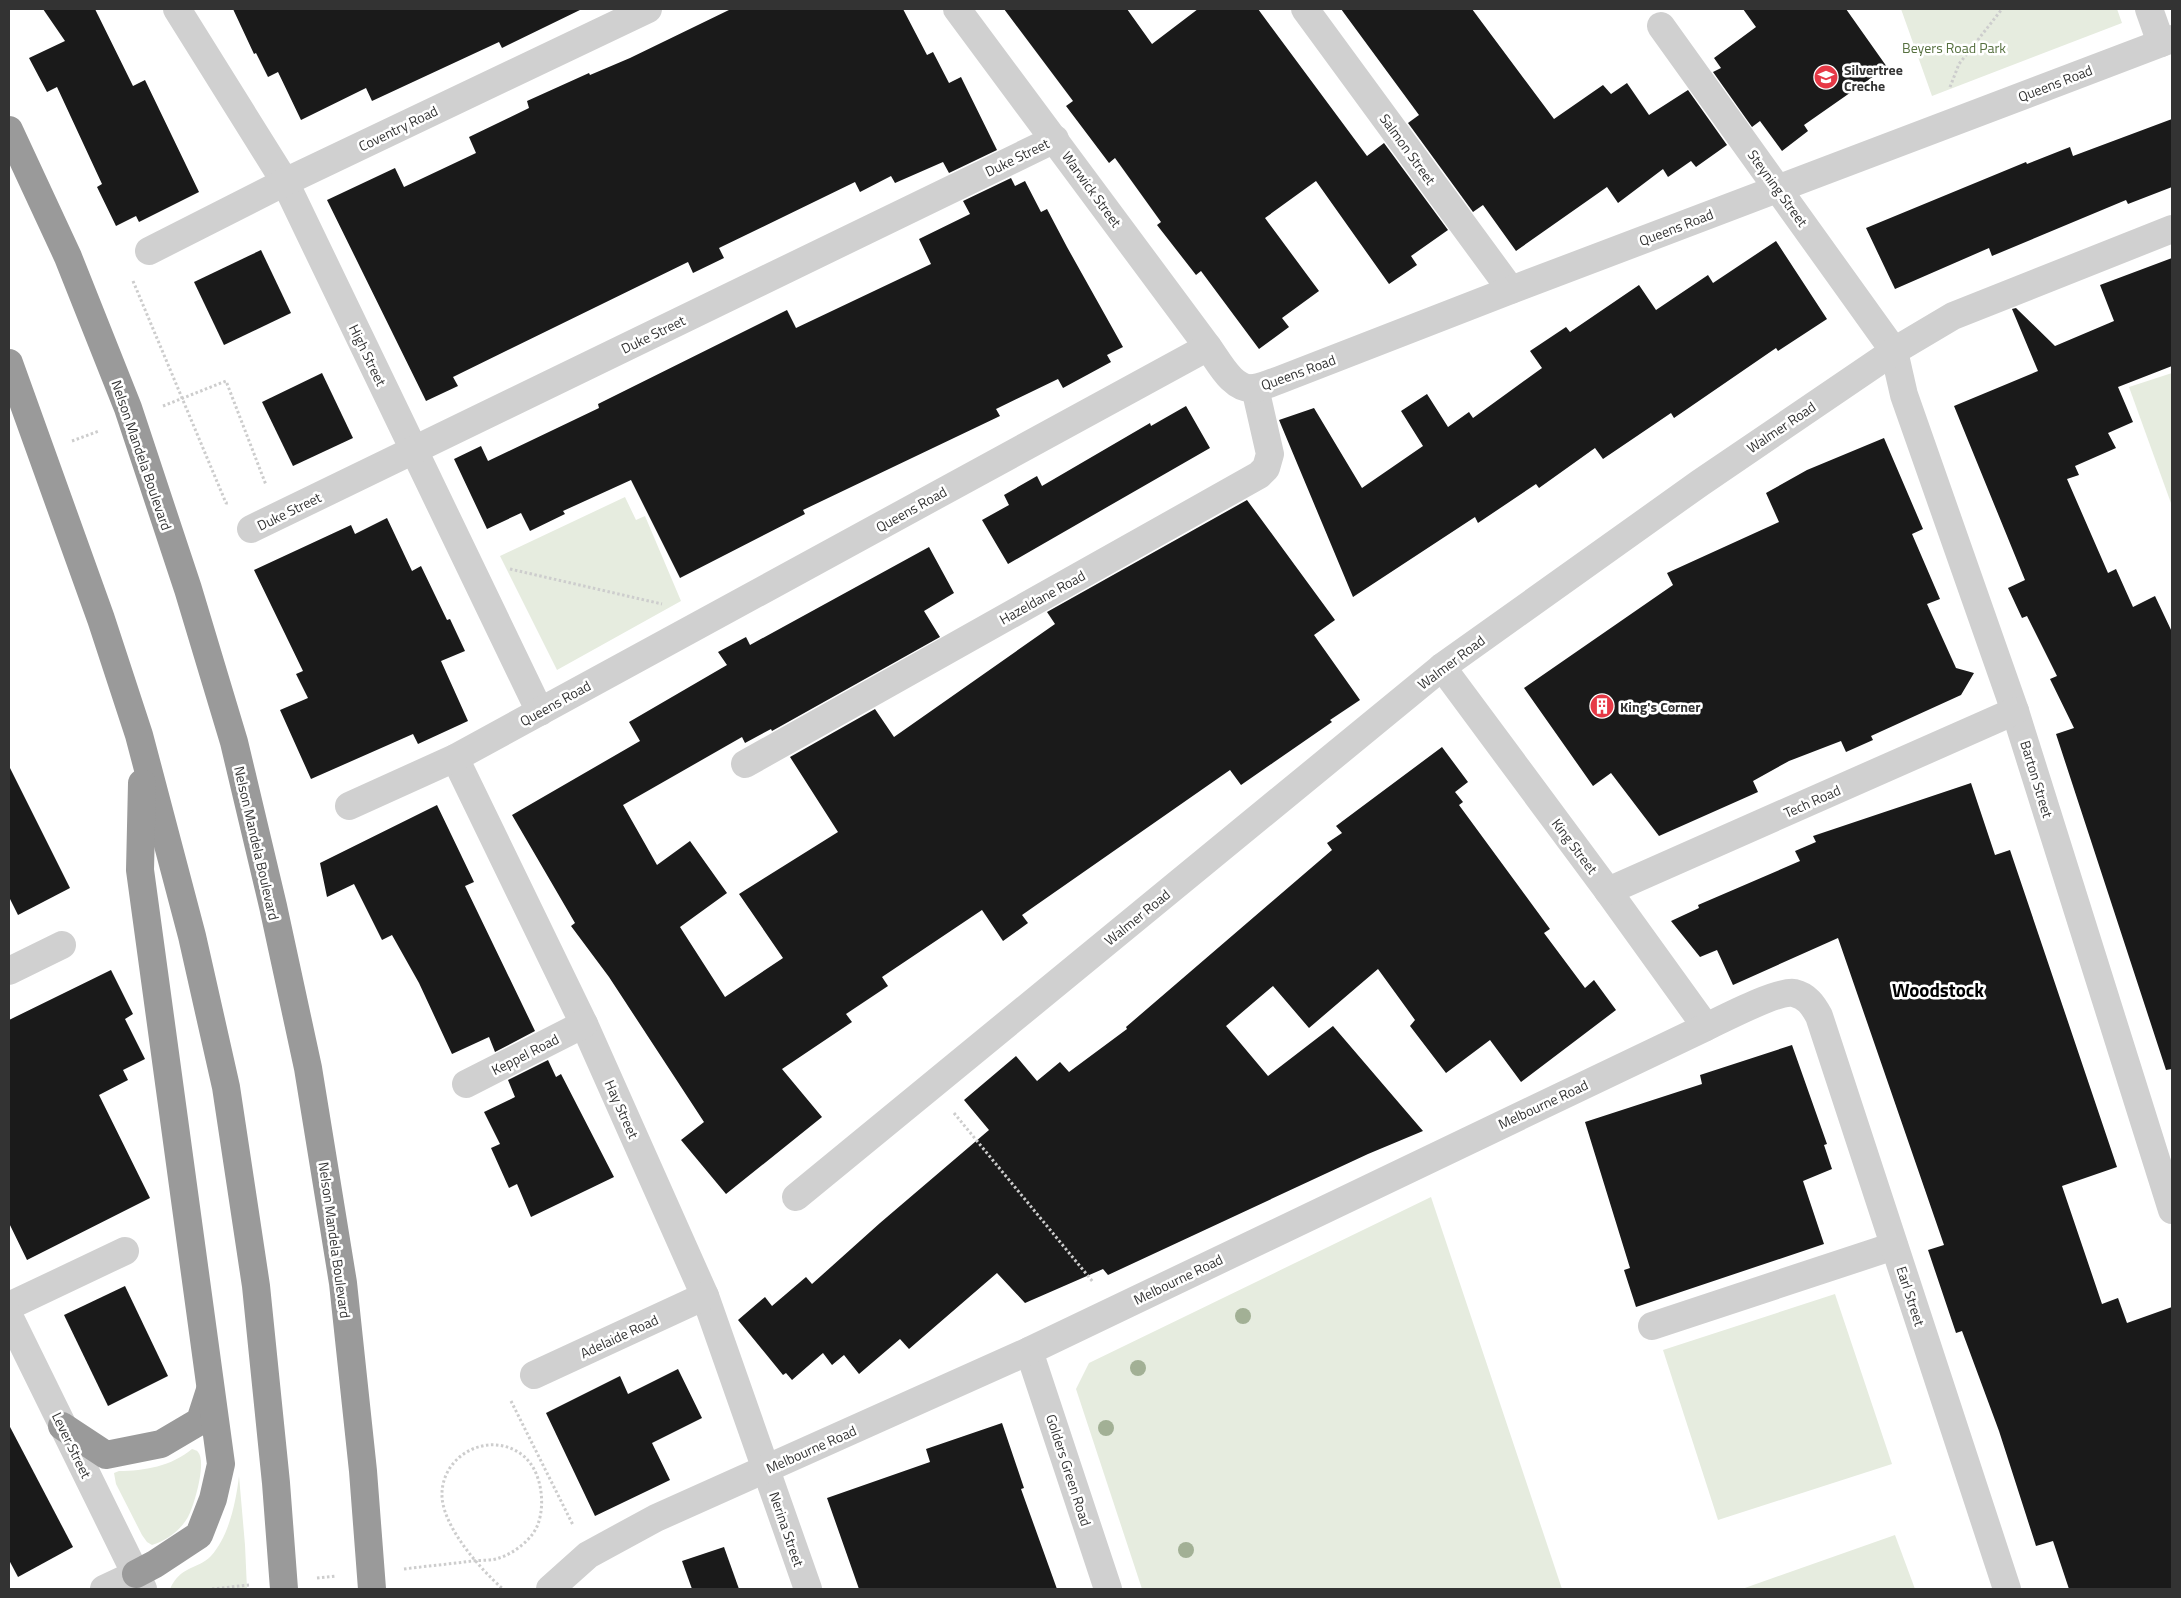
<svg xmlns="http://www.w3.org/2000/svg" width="2181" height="1598" font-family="'Titillium Web',sans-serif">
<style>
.green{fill:#e6ecdf}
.building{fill:#1a1a1a}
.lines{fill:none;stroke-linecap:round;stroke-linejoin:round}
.path{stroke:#cdcdcd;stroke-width:3;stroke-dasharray:2.5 2.5;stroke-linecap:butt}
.minor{stroke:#d0d0d0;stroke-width:28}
.highway{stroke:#9a9a9a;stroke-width:28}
.tree{fill:#a2b095}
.labels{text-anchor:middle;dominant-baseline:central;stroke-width:5;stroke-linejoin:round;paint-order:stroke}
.park-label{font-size:14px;fill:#56703f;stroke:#fff}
.poi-label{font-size:14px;font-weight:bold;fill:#333;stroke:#fff;text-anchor:start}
.street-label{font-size:14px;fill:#333;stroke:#fff}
.district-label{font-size:19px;font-weight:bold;fill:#000;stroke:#fff}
</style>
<rect width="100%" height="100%" fill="#fff"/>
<g class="green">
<path d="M 1901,9 L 2117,9 L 2122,23 L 1932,96 Z"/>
<path d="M 2172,373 L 2172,506 L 2129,387 Z"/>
<path d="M 625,497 L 636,520 L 645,516 L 681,601 L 557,670 L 500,556 Z"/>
<path d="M 1431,1197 L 1562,1589 L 1142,1589 L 1076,1389 L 1089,1363 Z"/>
<path d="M 1835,1294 L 1892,1464 L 1718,1520 L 1663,1350 Z"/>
<path d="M 192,1449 C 194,1450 197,1450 198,1452 C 207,1462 194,1506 188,1517 C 181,1530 166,1541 152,1545 L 147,1542 L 142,1535 L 116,1484 L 114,1473 L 119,1471 C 144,1471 172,1466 192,1449 Z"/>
<path d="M 239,1476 L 245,1545 L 247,1589 L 170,1589 C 181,1565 197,1570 211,1556 C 229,1536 236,1502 239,1476 Z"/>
<path d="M 1895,1535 L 1915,1589 L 1742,1589 Z"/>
</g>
<g class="building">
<path d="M 43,9 L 95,9 L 133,86 L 145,80 L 199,192 L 139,222 L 136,216 L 116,226 L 97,187 L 102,184 L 57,87 L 47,92 L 29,58 L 65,41 Z"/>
<path d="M 233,9 L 582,9 L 502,48 L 499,42 L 372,101 L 366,88 L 301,120 L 278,72 L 268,77 L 256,53 L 254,54 Z"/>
<path d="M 731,9 L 903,9 L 927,55 L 933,52 L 949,83 L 961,77 L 997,150 L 949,173 L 943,162 L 895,183 L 891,176 L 860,192 L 855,182 L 719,248 L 724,258 L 693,273 L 688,262 L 453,377 L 458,386 L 426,401 L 327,200 L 395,168 L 404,187 L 476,153 L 469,137 L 529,108 L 527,101 L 589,73 L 590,75 L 630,58 Z"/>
<path d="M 1004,9 L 1127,9 L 1152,44 L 1198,9 L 1258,9 L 1367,156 L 1384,143 L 1448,230 L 1411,256 L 1417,265 L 1389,284 L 1316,181 L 1265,218 L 1319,291 L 1282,318 L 1289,327 L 1259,349 L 1201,271 L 1196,275 L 1157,225 L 1161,222 L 1115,158 L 1109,163 L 1066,106 L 1073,101 Z"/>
<path d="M 1341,9 L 1472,9 L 1554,119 L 1603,85 L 1611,94 L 1627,83 L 1649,115 L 1688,90 L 1727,145 L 1696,167 L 1691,161 L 1668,177 L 1663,169 L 1618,203 L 1607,187 L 1516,251 L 1483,205 L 1473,212 L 1408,123 L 1419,115 Z"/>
<path d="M 1743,9 L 1846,9 L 1887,67 L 1804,125 L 1808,131 L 1782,151 L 1760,121 L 1752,127 L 1713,72 L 1721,68 L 1714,58 L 1756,27 Z"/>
<path d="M 2172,119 L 2172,187 L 2128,204 L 2126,200 L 1992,256 L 1989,248 L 1895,289 L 1866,228 L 2026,162 L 2027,164 L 2070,147 L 2073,156 Z"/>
<path d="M 1011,178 L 1015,186 L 1025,181 L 1041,212 L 1047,209 L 1067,247 L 1123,347 L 1107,355 L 1111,362 L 1063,388 L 1058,379 L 996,409 L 1000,416 L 803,510 L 805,514 L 680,578 L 631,480 L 563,511 L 565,514 L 530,531 L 521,513 L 487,529 L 454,459 L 481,446 L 488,461 L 599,408 L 598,404 L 787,310 L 796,328 L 931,264 L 919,239 L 970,214 L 963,201 Z"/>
<path d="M 1776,241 L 1827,319 L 1778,351 L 1776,348 L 1674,418 L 1671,413 L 1603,459 L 1595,448 L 1539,488 L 1536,484 L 1478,523 L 1475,517 L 1353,597 L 1279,420 L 1314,408 L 1362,488 L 1423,446 L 1401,411 L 1427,394 L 1448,427 L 1469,412 L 1473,418 L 1542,368 L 1530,351 L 1566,327 L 1570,332 L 1639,285 L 1656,310 L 1708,275 L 1713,283 Z"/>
<path d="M 261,250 L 291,313 L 224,345 L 194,282 Z"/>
<path d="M 2172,258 L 2172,366 L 2118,387 L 2133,422 L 2108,433 L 2116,448 L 2075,466 L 2079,475 L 2067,479 L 2108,573 L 2116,569 L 2133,607 L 2155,596 L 2172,632 L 2172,1069 L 2166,1070 L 2056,734 L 2074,728 L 2050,679 L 2057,676 L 2027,616 L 2022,618 L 2008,588 L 2025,580 L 1954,406 L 2038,371 L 2012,309 L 2016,308 L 2055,346 L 2114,321 L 2100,285 Z"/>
<path d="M 322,373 L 353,438 L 293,466 L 262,402 Z"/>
<path d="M 1186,406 L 1210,448 L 1008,564 L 982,520 L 1009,505 L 1004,495 L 1037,476 L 1042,486 L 1150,423 L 1151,426 Z"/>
<path d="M 1884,438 L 1923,529 L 1912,534 L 1940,599 L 1927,604 L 1956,668 L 1974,673 L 1961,695 L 1871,736 L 1873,740 L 1846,752 L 1841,741 L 1789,761 L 1753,781 L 1758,792 L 1659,836 L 1611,773 L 1593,786 L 1524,688 L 1673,585 L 1667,573 L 1779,522 L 1766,493 L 1807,470 Z"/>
<path d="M 1247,500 L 1335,620 L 1314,635 L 1360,700 L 1330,720 L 1332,722 L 1241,785 L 1230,770 L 1022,915 L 1028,923 L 1003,941 L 982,910 L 882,977 L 888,986 L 846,1014 L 852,1022 L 782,1069 L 822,1117 L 726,1194 L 681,1140 L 704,1122 L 609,977 L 571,926 L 575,923 L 512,815 L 640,741 L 629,722 L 727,665 L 718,652 L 746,637 L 750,645 L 929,547 L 954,593 L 924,611 L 940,637 L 772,731 L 771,729 L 745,743 L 742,737 L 623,805 L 657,865 L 690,841 L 727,893 L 680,927 L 725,997 L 783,958 L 739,894 L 838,832 L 790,757 L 875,709 L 894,737 L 1055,624 L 1047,612 Z"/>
<path d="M 387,518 L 412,571 L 421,566 L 447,620 L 450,619 L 465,651 L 441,661 L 468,721 L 418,744 L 413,734 L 311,779 L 280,710 L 308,698 L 296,674 L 303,671 L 254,570 L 351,525 L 355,534 Z"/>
<path d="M 1442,747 L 1468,782 L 1455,792 L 1463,802 L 1459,805 L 1550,929 L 1544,933 L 1585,988 L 1594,980 L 1616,1010 L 1521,1082 L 1490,1040 L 1446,1073 L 1410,1026 L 1415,1020 L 1378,969 L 1309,1028 L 1273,986 L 1226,1026 L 1268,1076 L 1333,1026 L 1423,1131 L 1368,1154 L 1108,1275 L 1103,1269 L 1025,1303 L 997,1273 L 909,1349 L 900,1339 L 859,1374 L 844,1355 L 832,1365 L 823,1353 L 792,1380 L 786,1373 L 783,1375 L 738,1320 L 765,1297 L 772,1306 L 806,1277 L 812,1284 L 880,1223 L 989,1130 L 964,1100 L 1016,1056 L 1037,1081 L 1060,1062 L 1069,1072 L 1127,1029 L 1126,1027 L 1332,850 L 1327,843 L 1342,833 L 1336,826 Z"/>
<path d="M 9,766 L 70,888 L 18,915 L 9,897 Z"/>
<path d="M 1971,783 L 1995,855 L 2010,850 L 2117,1167 L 2062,1186 L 2102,1304 L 2118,1298 L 2127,1323 L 2172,1307 L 2172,1589 L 2069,1589 L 2053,1541 L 2036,1546 L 1999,1431 L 1962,1331 L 1956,1333 L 1928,1250 L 1944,1245 L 1838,938 L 1733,985 L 1717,950 L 1700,957 L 1671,921 L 1699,908 L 1698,905 L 1800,861 L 1795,851 L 1816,842 L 1813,836 Z"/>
<path d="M 437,805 L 474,882 L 465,886 L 535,1031 L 495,1052 L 489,1037 L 452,1054 L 419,983 L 392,935 L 382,940 L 354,884 L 327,897 L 320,863 Z"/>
<path d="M 111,970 L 133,1014 L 125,1019 L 145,1059 L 123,1070 L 128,1080 L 99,1095 L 150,1198 L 27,1260 L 9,1223 L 9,1020 Z"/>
<path d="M 1792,1045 L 1827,1144 L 1824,1145 L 1832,1169 L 1803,1181 L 1824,1244 L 1636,1307 L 1624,1270 L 1630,1268 L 1585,1122 L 1702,1084 L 1700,1075 Z"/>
<path d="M 548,1060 L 556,1077 L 561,1074 L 614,1177 L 531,1217 L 517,1184 L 509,1188 L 491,1148 L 500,1144 L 484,1112 L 515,1097 L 508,1080 Z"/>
<path d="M 125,1286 L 168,1376 L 108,1406 L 64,1315 Z"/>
<path d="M 678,1369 L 702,1418 L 652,1443 L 670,1480 L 595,1516 L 546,1413 L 620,1376 L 628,1394 Z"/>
<path d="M 1002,1423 L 1024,1488 L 1021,1489 L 1057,1589 L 859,1589 L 827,1498 L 930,1462 L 926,1449 Z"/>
<path d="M 9,1425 L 73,1547 L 18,1577 L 9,1560 Z"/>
<path d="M 724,1547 L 739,1589 L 692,1589 L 682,1561 Z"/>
</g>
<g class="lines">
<g class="path">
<path d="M 1950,87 L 1959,64 L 2002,9"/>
<path d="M 133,281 L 226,503 L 228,503"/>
<path d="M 163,406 L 226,381 L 266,485"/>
<path d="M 72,441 L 99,431"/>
<path d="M 510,569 L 662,604"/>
<path d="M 954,1113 L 1093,1282"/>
<path d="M 511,1401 L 573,1525"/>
<path d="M 404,1569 C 427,1566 450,1564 472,1561 C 481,1560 491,1561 499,1558 C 513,1554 533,1539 538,1524 C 546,1502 541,1468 521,1454 C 489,1431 444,1454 442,1492 C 440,1524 480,1569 503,1589"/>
<path d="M 317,1578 L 336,1576"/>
<path d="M 212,1589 L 249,1585"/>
</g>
<g class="minor">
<path d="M 177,9 L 285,182 L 540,712"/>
<path d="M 957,9 L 1208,347"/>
<path d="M 1305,9 L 1511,290"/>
<path d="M 2149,9 L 2161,43"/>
<path d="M 1661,26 L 1894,351 L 1904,395 L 2015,711 L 2172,1210"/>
<path d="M 149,251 L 285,182 L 648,9"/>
<path d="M 251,529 L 1055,139"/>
<path d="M 1442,667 L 1608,891 L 1706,1027"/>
<path d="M 455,758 L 584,1024 L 705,1296 L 808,1589"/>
<path d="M 745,764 L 1259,475 L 1266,468 L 1270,454 L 1255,388"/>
<path d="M 349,806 L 455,758 L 1208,347 C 1219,362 1233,391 1254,388 C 1263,387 1273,382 1282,379 L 1511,290 L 2172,39"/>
<path d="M 1608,891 L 2015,711"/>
<path d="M 9,971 L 62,945"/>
<path d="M 466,1084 L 584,1024"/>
<path d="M 796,1197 L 1442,667 L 1700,483 L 1894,351 L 1953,316 L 2172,229"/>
<path d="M 9,1306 L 125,1251"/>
<path d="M 9,1316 L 143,1589"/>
<path d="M 1652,1326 L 1894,1246"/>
<path d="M 1029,1351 L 1108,1589"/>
<path d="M 534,1375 L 705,1296"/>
<path d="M 104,1589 L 136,1574"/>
<path d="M 550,1589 L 588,1555 L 656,1518 L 1029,1351 L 1706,1027 C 1723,1019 1778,990 1794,993 C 1807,996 1813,1005 1819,1016 L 2007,1589"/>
</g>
<g class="highway">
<path d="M 9,130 L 68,257 L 128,408 L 188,589 L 234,742 L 273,906 L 308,1068 L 343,1283 L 363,1471 L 372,1589"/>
<path d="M 9,363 L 101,619 L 139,735 L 192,936 L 226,1087 L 256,1286 L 276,1483 L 284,1589"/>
<path d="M 62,1426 L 106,1455 L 161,1444 L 200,1421 L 210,1390"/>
<path d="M 136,1574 L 155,1564 L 199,1535 L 213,1499 L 221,1464 L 140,870 L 142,783"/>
</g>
</g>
<g class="tree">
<circle cx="1243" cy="1316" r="8"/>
<circle cx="1138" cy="1368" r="8"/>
<circle cx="1106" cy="1428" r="8"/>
<circle cx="1186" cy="1550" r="8"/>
</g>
<defs>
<symbol id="school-disc" viewBox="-11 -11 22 22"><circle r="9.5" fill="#e63946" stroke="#fff"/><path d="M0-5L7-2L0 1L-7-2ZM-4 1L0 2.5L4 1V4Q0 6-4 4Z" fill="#fff"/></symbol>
<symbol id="building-disc" viewBox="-11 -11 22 22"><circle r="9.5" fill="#e63946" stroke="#fff"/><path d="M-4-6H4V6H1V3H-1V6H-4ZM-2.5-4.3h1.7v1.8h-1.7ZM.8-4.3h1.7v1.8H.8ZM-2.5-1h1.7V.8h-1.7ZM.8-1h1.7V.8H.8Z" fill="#fff"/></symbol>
</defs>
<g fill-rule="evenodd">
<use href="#school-disc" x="1812" y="63" width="28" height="28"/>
<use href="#building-disc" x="1588" y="692" width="28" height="28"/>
</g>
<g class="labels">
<g class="park-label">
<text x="1954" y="47">Beyers Road Park</text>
</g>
<g class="poi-label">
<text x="1844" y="69">Silvertree<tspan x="1844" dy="16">Creche</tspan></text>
<text x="1620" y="706">King's Corner</text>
</g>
<g class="street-label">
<text transform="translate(2055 83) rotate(-21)">Queens Road</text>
<text transform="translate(398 128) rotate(-26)">Coventry Road</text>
<text transform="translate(1408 149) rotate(54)">Salmon Street</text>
<text transform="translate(1017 157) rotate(-26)">Duke Street</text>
<text transform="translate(1778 188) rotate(54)">Steyning Street</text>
<text transform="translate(1092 189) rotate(54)">Warwick Street</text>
<text transform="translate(1676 227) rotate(-21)">Queens Road</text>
<text transform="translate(653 334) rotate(-26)">Duke Street</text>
<text transform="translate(368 355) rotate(64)">High Street</text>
<text transform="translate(1298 372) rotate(-20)">Queens Road</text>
<text transform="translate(1781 427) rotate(-34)">Walmer Road</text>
<text transform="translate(142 455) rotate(71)">Nelson Mandela Boulevard</text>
<text transform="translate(911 509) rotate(-29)">Queens Road</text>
<text transform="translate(289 511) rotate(-26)">Duke Street</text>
<text transform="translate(1042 597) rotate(-29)">Hazeldane Road</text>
<text transform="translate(1451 662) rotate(-37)">Walmer Road</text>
<text transform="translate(555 703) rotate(-29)">Queens Road</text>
<text transform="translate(2037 779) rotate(73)">Barton Street</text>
<text transform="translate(1812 801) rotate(-24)">Tech Road</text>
<text transform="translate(257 843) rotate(77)">Nelson Mandela Boulevard</text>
<text transform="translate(1575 846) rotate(53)">King Street</text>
<text transform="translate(1137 917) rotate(-39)">Walmer Road</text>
<text transform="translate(525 1054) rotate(-27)">Keppel Road</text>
<text transform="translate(1543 1104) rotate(-25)">Melbourne Road</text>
<text transform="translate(622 1109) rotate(66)">Hay Street</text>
<text transform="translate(335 1240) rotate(82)">Nelson Mandela Boulevard</text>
<text transform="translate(1178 1279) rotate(-26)">Melbourne Road</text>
<text transform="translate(1911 1296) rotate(72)">Earl Street</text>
<text transform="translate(619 1336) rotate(-25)">Adelaide Road</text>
<text transform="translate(72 1445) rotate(64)">Lever Street</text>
<text transform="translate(811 1449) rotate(-24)">Melbourne Road</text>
<text transform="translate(1069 1470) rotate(72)">Golders Green Road</text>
<text transform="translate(787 1529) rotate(71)">Nerina Street</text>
</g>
<g class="district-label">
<text x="1938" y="989">Woodstock</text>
</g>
</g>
<rect width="2181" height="1598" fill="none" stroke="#333333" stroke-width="20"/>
</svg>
